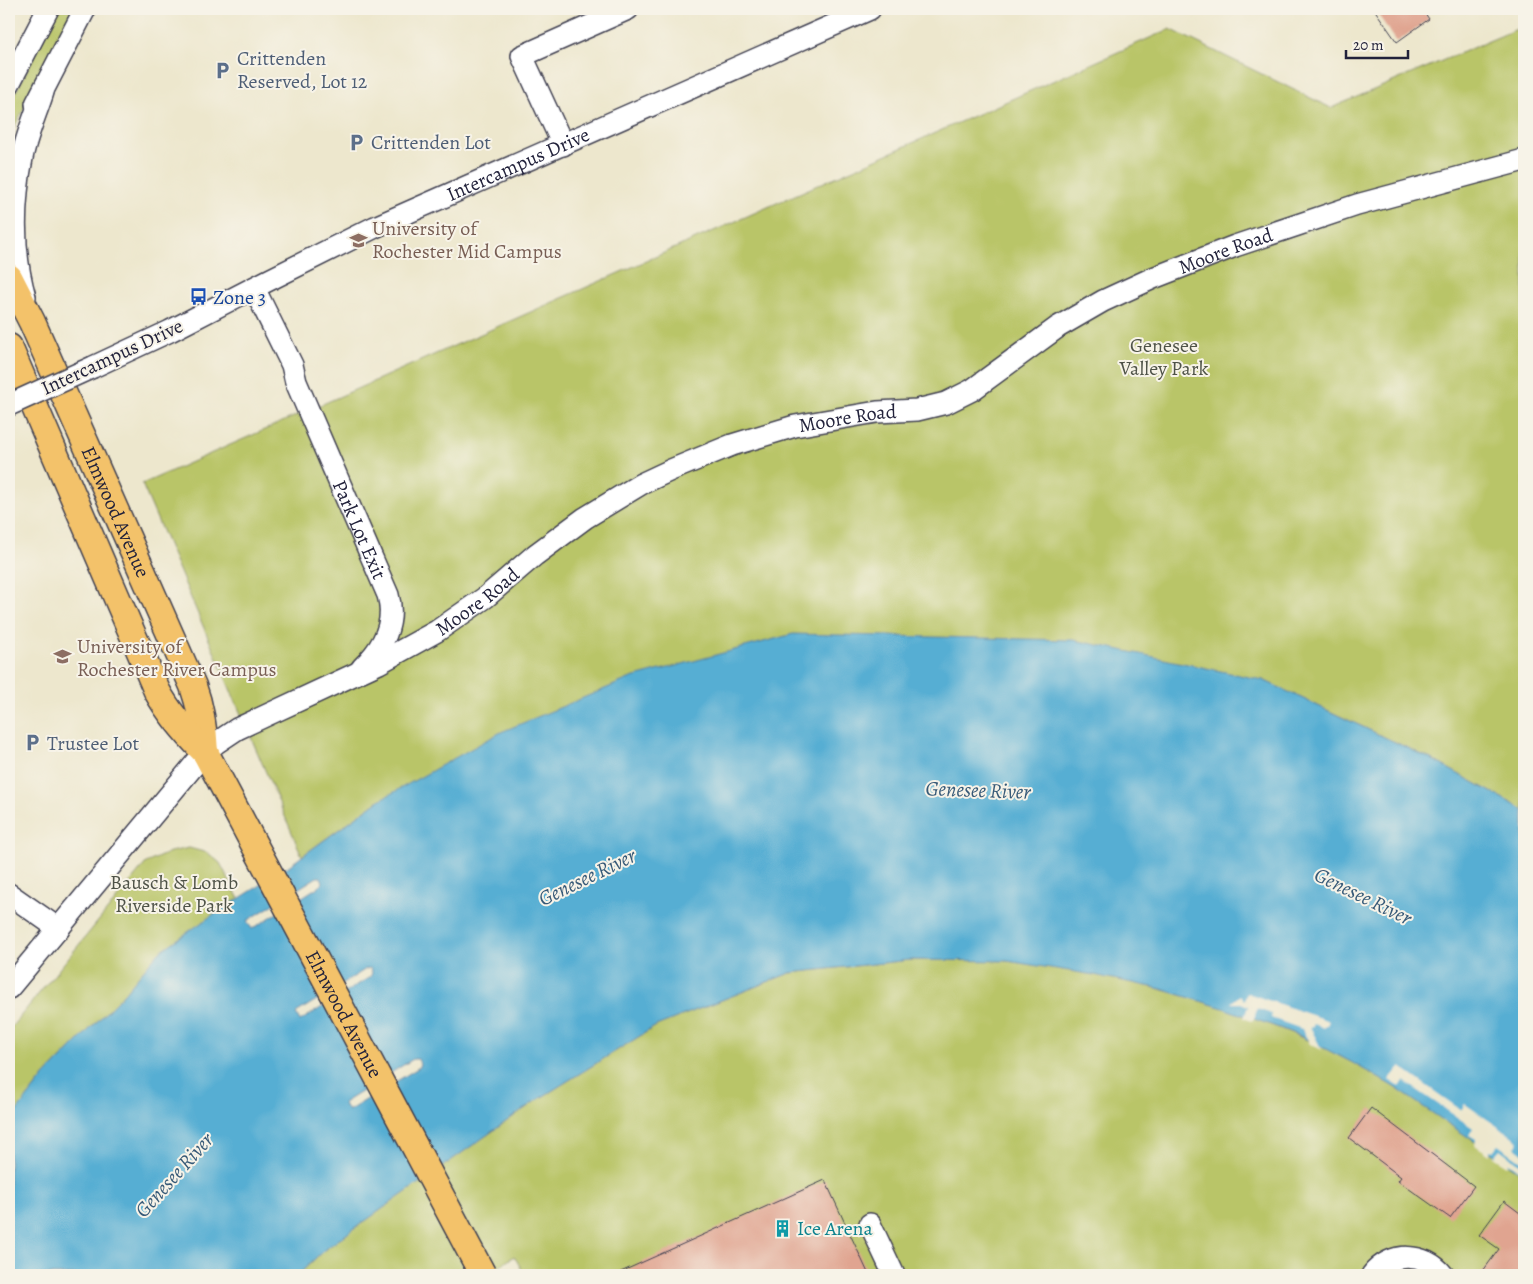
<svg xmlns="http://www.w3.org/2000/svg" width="1533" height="1284" font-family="Alegreya,serif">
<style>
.green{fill:#b9c567;stroke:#6e7451}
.water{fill:#56aed3;stroke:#3c6887;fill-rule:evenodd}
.pier{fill:#ede7cd}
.building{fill:#e0a490}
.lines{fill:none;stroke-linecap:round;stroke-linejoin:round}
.minor-casing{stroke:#404051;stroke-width:24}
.major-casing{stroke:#404051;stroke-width:29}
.minor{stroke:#fff;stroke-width:21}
.major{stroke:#f3c26a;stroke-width:26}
.minor-bridge-casing{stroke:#404051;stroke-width:24;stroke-linecap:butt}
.minor-bridge{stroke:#fff;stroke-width:21}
.labels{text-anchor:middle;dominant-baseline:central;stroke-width:4;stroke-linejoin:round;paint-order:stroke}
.service-label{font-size:20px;fill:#4e5e75;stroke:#f7f3e8;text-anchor:start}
.street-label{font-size:20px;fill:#22223b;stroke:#f7f3e8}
.education-label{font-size:20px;fill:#785e54;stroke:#f7f3e8;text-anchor:start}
.transit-label{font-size:20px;fill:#164399;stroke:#f7f3e8;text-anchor:start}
.park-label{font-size:20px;fill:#4f5348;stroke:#f7f3e8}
.culture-label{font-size:20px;fill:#0d838f;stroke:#f7f3e8;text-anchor:start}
.water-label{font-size:21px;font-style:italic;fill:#375a78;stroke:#f7f3e8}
</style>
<rect width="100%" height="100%" fill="#f7f3e8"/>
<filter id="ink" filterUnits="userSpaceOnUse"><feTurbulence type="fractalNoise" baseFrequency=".02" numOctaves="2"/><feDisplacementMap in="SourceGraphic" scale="10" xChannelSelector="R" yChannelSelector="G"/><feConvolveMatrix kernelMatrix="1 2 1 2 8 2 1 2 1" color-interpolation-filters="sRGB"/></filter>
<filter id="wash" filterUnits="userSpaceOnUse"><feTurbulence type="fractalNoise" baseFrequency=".0096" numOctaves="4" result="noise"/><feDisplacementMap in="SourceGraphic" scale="20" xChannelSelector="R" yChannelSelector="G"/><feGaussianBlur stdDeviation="1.12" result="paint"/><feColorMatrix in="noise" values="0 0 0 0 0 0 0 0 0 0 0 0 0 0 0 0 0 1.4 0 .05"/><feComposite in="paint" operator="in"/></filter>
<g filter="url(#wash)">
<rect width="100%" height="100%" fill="#ede7cd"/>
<g class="green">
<path d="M 57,9 L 77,9 L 9,137 L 9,106 Z"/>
<path d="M 1524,26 L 1524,810 L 1431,759 L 1263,680 L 378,801 L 302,856 L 142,484 L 1170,29 L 1331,108 Z"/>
<path d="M 189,848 L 208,853 L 220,863 L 239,899 L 159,952 L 120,998 L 45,1075 L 9,1121 L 9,1030 L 146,863 L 170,852 Z"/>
<path d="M 910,960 C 942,961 976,958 1008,961 C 1123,974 1249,1007 1350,1061 C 1411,1094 1467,1136 1524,1175 L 1524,1275 L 525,1275 L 514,1256 L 488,1275 L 298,1275 L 324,1250 L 534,1102 L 656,1026 L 790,973 Z"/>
</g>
<path class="water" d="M 793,634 L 1074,640 L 1263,680 L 1431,759 L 1524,810 L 1524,1175 L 1394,1087 L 1351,1062 L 1296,1034 L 1223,1008 L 1161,989 L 1094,975 L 1007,961 L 910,960 L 790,973 L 656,1026 L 534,1102 L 324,1250 L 298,1275 L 9,1275 L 9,1121 L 45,1075 L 120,998 L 159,952 L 211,916 L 272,878 L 378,801 L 501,732 L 631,678 ZM 317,877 L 321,877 L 323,882 L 321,885 L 252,929 L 247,921 ZM 370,968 L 372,973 L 370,977 L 300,1021 L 296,1013 L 366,969 ZM 413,1059 L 418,1059 L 420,1064 L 418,1068 L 348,1111 L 343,1103 Z"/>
<g class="pier">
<path d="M 1247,993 L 1329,1021 L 1327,1025 L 1325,1025 L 1324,1028 L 1314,1024 L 1312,1028 L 1310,1027 L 1322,1050 L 1310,1044 L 1302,1029 L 1271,1018 L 1272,1014 L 1257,1009 L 1254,1019 L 1251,1021 L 1244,1018 L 1248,1006 L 1241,1003 L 1231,1003 L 1240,995 L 1244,1000 Z"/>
<path d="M 1400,1067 L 1461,1110 L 1465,1104 L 1519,1141 L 1515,1147 L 1524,1154 L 1524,1163 L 1498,1145 L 1493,1151 L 1490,1150 L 1490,1155 L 1475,1145 L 1476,1139 L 1469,1135 L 1473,1128 L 1404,1081 L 1400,1087 L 1389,1080 Z"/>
<path d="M 1500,1149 L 1524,1167 L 1524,1174 L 1509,1163 L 1507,1166 L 1493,1157 Z"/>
</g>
<g id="blocks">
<g class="building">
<path d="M 1374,9 L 1422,9 L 1429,19 L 1397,42 Z"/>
<path d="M 1371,1108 L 1474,1186 L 1450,1218 L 1398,1181 L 1401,1177 L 1349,1138 Z"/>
<path d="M 825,1180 L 869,1275 L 614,1275 Z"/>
<path d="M 1504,1201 L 1524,1216 L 1524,1275 L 1480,1275 L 1499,1249 L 1479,1235 Z"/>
</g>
</g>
</g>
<g filter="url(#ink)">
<use href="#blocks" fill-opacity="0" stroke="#404051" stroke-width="1"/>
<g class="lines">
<defs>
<g id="minor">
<path d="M 9,84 L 48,9"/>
<path d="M 36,104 L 85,9"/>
<path d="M 563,145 L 522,56 L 628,9"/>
<path id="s1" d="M 254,288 L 292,365 L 296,382 L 388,595 C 396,623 383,648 362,668"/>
<path d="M 25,297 C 12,251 13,205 22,158 C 26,136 36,114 43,92"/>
<path id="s2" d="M 93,367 L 170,331 L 267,281 L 375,227 L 870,9"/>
<path d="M 9,894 L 59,929"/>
<path id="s3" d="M 9,988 L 205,752 L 216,743 L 237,729 L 379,663 L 437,631 L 486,597 L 535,555 L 585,518 L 641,484 L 671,470 L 732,445 L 795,426 L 877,412 L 917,410 L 946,403 L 972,390 L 1058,327 L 1103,301 L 1153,278 L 1235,246 L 1357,205 L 1524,160"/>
<path d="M 870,1224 L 894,1275"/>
<path d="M 1372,1275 C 1390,1251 1425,1252 1443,1275"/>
</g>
<g id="major">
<path id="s4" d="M 9,277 L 32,322 L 193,686 C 201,708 204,729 205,752"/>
<path id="s5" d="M 9,347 L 157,691 C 170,715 186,733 205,752 L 483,1275"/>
</g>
</defs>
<use href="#minor" class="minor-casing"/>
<use href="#major" class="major-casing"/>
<use href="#minor" class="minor"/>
<use href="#major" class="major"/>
<defs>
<path id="minor-bridge" d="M 9,405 L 93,367"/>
</defs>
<use href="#minor-bridge" class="minor-bridge-casing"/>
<use href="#minor-bridge" class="minor-bridge"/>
</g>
</g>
<defs>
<symbol id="parking-bare" viewBox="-9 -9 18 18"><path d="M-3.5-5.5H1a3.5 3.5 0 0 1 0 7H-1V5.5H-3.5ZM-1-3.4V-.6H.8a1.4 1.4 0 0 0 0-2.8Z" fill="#5c6f8a" stroke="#f7f3e8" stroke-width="2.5" paint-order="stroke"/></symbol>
<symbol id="university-bare" viewBox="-9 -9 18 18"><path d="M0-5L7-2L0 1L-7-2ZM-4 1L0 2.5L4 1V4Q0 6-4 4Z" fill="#8d6e63" stroke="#f7f3e8" stroke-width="2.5" paint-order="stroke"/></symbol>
<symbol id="bus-bare" viewBox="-9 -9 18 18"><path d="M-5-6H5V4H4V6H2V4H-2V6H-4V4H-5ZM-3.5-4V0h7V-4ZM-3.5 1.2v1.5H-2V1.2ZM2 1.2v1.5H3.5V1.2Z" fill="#1a4fb4" stroke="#f7f3e8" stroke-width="2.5" paint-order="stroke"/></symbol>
<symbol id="building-bare" viewBox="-9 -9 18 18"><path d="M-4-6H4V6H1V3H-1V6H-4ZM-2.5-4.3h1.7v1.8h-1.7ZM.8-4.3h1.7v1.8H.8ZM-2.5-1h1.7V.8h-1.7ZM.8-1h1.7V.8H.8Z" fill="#0f9aa8" stroke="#f7f3e8" stroke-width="2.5" paint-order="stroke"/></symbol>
</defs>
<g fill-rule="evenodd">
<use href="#parking-bare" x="210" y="58" width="25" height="25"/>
<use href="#parking-bare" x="344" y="130" width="25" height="25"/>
<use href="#university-bare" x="346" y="228" width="25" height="25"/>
<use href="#bus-bare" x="186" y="284" width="25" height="25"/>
<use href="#university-bare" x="50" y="644" width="25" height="25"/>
<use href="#parking-bare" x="20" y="730" width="25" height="25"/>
<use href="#building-bare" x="770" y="1216" width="25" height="25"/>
</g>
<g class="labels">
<g class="service-label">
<text x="237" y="58">Crittenden<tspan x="237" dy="23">Reserved, Lot 12</tspan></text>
<text x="371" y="142">Crittenden Lot</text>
<text x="47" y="743">Trustee Lot</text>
</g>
<g class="street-label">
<text stroke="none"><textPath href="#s2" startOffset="471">Intercampus Drive</textPath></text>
<text stroke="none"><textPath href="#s3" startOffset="1459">Moore Road</textPath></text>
<text transform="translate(112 357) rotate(-25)">Intercampus Drive</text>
<text stroke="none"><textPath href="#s3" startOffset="1039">Moore Road</textPath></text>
<text stroke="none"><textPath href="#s4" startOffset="258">Elmwood Avenue</textPath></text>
<text stroke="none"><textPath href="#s1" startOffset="264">Park Lot Exit</textPath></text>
<text stroke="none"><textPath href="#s3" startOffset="619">Moore Road</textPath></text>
<text stroke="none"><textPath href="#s5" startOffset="749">Elmwood Avenue</textPath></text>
</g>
<g class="education-label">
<text x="372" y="228">University of<tspan x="372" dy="23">Rochester Mid Campus</tspan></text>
<text x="77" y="646">University of<tspan x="77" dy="23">Rochester River Campus</tspan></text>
</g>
<g class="transit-label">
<text x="213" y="297">Zone 3</text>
</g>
<g class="park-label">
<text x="1164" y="345">Genesee<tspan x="1164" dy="23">Valley Park</tspan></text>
<text x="174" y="882">Bausch &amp; Lomb<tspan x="174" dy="23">Riverside Park</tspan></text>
</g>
<g class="culture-label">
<text x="797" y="1228">Ice Arena</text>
</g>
<g class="water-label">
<text transform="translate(978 790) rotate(2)">Genesee River</text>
<text transform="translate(587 877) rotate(-26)">Genesee River</text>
<text transform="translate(1363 896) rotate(26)">Genesee River</text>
<text transform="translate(174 1175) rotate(-48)">Genesee River</text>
</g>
</g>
<rect width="1533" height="1284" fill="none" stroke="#f7f3e8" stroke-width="30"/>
<path d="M1346 50v8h62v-8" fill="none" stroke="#22223b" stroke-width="2.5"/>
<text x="1353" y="50" font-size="15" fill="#22223b" stroke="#f7f3e8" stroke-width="4" paint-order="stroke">20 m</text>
</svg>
